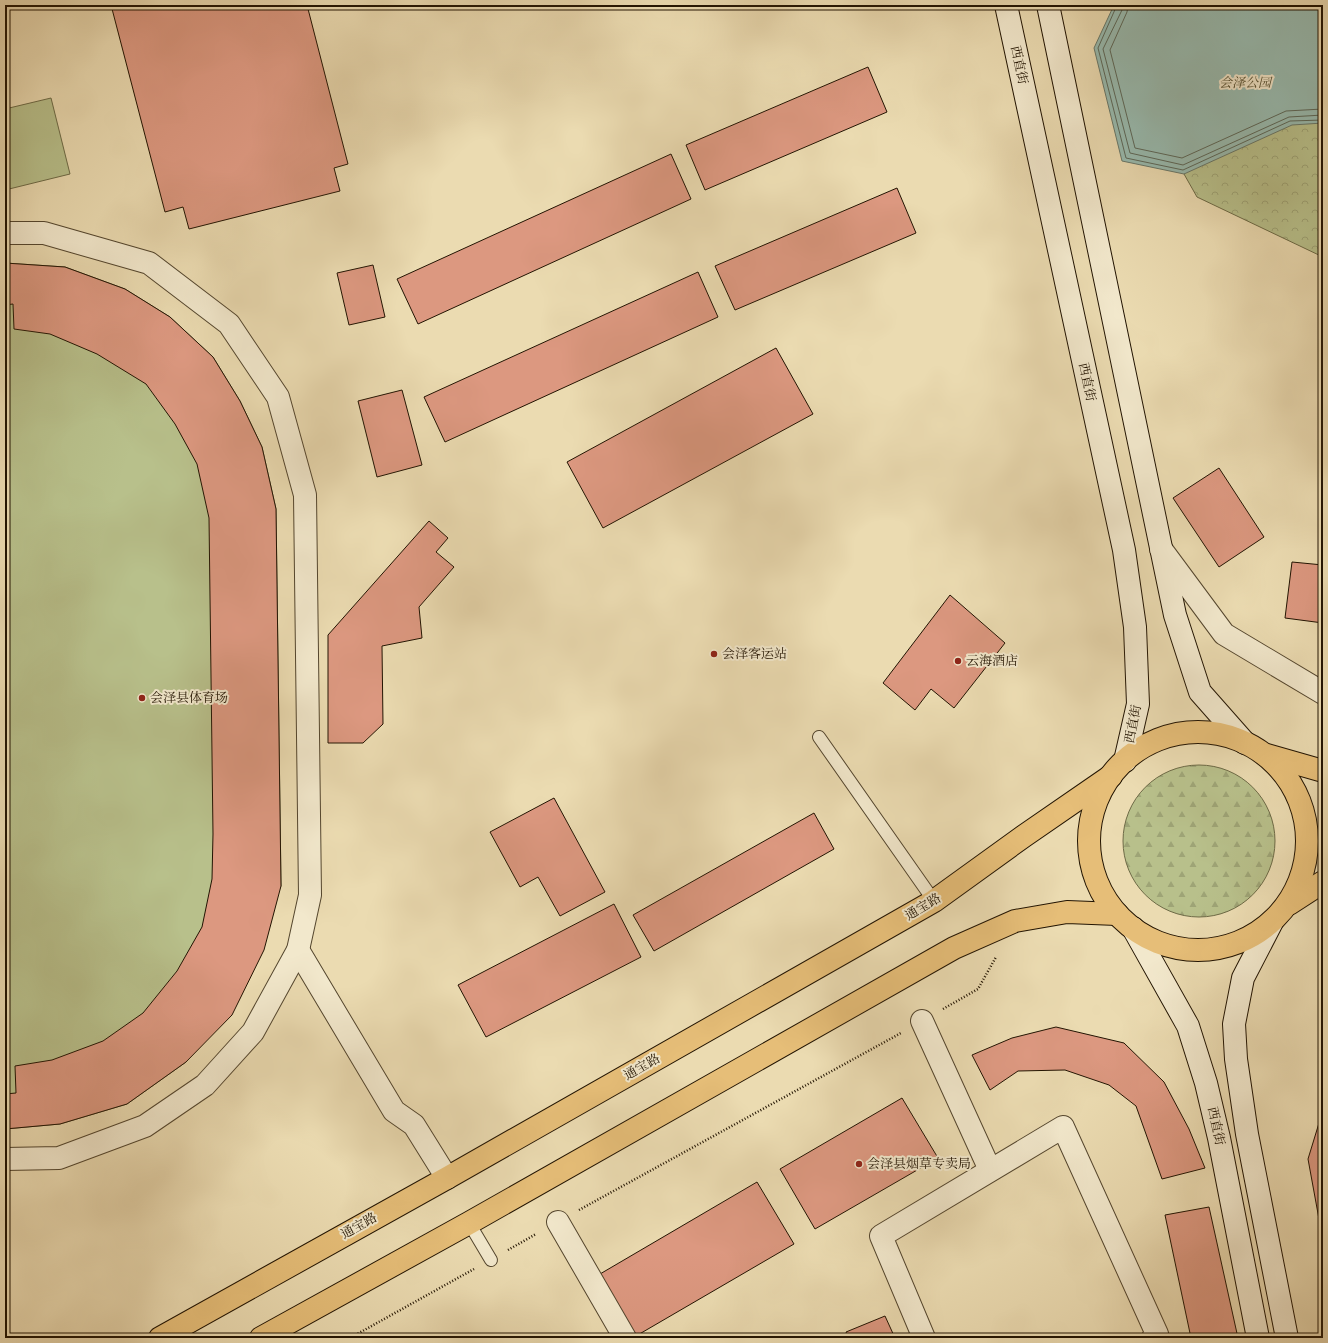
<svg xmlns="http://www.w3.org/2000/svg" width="1328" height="1343" font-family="'Libre Bodoni','Noto Serif SC',serif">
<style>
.forest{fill:url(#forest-firs);stroke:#6d6a46}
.park{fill:url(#park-crowns);stroke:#6d6a46}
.pitch{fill:#b8c08b;stroke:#6d6a46}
.water{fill:#98bbb0;stroke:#69786a}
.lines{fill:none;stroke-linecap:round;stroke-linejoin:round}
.shore{stroke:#5d6859;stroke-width:1}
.building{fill:#dc9880;stroke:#221402}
.lane-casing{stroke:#54462e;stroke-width:14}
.street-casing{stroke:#54462e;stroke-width:24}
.secondary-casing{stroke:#221402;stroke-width:24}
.primary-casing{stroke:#221402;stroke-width:24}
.path{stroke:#221402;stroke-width:2.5;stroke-dasharray:1 2;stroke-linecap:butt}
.lane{stroke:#f2e8cc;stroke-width:12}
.street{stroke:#f2e8cc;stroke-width:22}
.secondary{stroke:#f2e8cc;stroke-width:22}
.primary{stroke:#e6be78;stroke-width:22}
.poi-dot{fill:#8f2418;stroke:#f2e8cc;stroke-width:1.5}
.labels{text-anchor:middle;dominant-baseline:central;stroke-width:4;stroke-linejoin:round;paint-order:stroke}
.street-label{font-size:13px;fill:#221402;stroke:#f2e8cc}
.park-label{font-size:13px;font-style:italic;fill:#565032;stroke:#f2e8cc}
.poi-label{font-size:13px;fill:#221402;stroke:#f2e8cc;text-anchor:start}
</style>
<defs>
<pattern id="forest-firs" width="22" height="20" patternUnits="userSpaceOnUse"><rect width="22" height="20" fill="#b8c08b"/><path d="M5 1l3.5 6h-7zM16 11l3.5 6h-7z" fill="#9ea476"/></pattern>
<pattern id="park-crowns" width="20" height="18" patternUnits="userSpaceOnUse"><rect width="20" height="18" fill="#b8c08b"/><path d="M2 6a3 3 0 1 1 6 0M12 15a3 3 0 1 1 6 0" fill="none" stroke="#9ea476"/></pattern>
</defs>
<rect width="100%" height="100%" fill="#ebdbb1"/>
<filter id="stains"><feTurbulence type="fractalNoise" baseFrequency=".005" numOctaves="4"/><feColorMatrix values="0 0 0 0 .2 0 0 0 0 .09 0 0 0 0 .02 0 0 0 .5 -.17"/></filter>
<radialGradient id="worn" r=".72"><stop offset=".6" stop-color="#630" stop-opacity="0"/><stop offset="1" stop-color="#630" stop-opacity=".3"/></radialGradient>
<circle class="forest" cx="1199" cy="841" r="76"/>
<path class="park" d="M 1323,5 L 1323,257 L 1197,197 L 1184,174 Z"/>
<g class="pitch">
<path d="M 51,98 L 70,174 L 5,190 L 5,109 Z"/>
<path d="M 5,263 L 65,267 L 125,289 L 170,317 L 213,357 L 240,401 L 262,447 L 276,509 L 281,886 L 186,1062 L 127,1104 L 60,1124 L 5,1129 Z"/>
</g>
<path class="water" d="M 1114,5 L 1323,5 L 1323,123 L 1292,125 L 1184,174 L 1122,161 L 1094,48 Z"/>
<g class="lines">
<g class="shore">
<path d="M 1117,5 L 1098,48 L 1126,158 L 1183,170 L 1290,121 L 1323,120"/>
<path d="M 1122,5 L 1122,10 L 1103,49 L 1130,153 L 1183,165 L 1289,117 L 1323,115"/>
<path d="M 1128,5 L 1127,12 L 1110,50 L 1135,148 L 1182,158 L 1286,111 L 1323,109"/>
</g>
</g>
<g class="building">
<path d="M 111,5 L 307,5 L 348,164 L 334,168 L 340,191 L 189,229 L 183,207 L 165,212 Z"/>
<path d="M 868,67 L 887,112 L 705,190 L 686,145 Z"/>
<path d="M 671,154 L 691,199 L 418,324 L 397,279 Z"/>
<path d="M 897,188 L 916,233 L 735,310 L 715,266 Z"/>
<path d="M 5,263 L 65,267 L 125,289 L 170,317 L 213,357 L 240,401 L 262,447 L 276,509 L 281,886 L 264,950 L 232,1015 L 186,1062 L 127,1104 L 60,1124 L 5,1129 L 5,1094 L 16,1093 L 15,1066 L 52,1060 L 103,1041 L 143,1013 L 177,971 L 202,927 L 212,879 L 213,834 L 209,518 L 197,464 L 175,424 L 146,384 L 97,354 L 50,334 L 14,329 L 13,304 L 5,305 Z"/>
<path d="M 373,265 L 385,317 L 349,325 L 337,273 Z"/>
<path d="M 698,272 L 718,317 L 445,442 L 424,397 Z"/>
<path d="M 776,348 L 813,414 L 603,528 L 567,462 Z"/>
<path d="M 402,390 L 422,465 L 377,477 L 358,401 Z"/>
<path d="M 1219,468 L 1264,537 L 1219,567 L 1173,498 Z"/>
<path d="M 429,521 L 448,538 L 436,552 L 454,567 L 419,607 L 422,638 L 382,646 L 383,724 L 363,743 L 328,743 L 328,635 Z"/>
<path d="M 1292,562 L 1323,565 L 1323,623 L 1285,618 Z"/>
<path d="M 950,595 L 1005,643 L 954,708 L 931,689 L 915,710 L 883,683 Z"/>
<path d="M 554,798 L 605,892 L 560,916 L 538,877 L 520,887 L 490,832 Z"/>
<path d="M 814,813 L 834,849 L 654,951 L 633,915 Z"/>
<path d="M 614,904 L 641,957 L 486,1037 L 458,985 Z"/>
<path d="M 1056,1027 L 1124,1043 L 1164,1082 L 1189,1129 L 1205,1168 L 1162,1179 L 1136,1106 L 1109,1085 L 1065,1070 L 1018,1071 L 990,1090 L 972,1055 L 1012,1038 Z"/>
<path d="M 902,1098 L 938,1158 L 815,1229 L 780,1169 Z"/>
<path d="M 1323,1110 L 1323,1241 L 1308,1159 Z"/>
<path d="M 757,1182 L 794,1244 L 636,1336 L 600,1274 Z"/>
<path d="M 1209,1207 L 1238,1338 L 1191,1338 L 1165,1215 Z"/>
<path d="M 885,1316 L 895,1338 L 848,1338 L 846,1332 Z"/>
</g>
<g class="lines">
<defs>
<g id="lane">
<path d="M 819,737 L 934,901"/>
<path d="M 469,1223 L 491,1260"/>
</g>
<g id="street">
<path d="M 5,233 L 44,233 L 149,263 L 229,324 L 278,397 L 305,495 L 310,895 L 298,950 L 253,1032 L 205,1085 L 145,1126 L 59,1158 L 5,1159"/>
<path d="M 1161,549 L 1224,634 L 1323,693"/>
<path d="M 298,950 L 394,1111 L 414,1125 L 447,1178"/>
<path d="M 922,1021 L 990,1170"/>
<path d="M 558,1222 L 625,1338"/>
<path d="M 924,1338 L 881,1236 L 1063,1127 L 1157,1334 L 1153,1338"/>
</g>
<g id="secondary">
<path d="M 1006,5 L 1124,550 L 1135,627 L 1138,704 L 1125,761"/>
<path d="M 1048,5 L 1175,615 L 1200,692 L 1245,743"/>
<path d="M 1272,922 L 1243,978 L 1234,1024 L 1236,1059 L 1247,1134 L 1287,1338"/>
<path d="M 1133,928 L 1188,1026 L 1206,1083 L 1219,1138 L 1258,1338"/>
</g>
<g id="primary">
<circle cx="1198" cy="841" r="109"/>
<path d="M 1267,755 L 1323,771"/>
<path d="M 1289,904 L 1323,882"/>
<path d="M 160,1338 L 447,1178 L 934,901 L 1024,836 L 1111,776"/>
<path d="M 261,1338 L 469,1223 L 954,948 L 1015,921 L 1067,912 L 1117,914"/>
</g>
</defs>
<use href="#lane" class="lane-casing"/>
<use href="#street" class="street-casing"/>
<use href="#secondary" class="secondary-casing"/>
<use href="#primary" class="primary-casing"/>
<g class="path">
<path d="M 943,1009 L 978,989 L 996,957"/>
<path d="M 579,1210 L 901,1033"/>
<path d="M 508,1250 L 536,1234"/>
<path d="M 350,1338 L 474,1269"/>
</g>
<use href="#lane" class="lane"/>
<use href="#street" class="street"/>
<use href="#secondary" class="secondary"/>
<use href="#primary" class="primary"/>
</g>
<g class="poi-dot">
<circle cx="714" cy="654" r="4"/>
<circle cx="958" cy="661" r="4"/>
<circle cx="142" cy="698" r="4"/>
<circle cx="859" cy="1164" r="4"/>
</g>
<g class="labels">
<g class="street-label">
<text transform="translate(1019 65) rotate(78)">西直街</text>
<text transform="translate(1087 382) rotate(78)">西直街</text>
<text transform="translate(1133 724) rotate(-79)">西直街</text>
<text transform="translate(923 907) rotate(-31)">通宝路</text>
<text transform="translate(642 1067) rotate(-30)">通宝路</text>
<text transform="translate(1216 1126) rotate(78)">西直街</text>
<text transform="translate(359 1226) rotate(-29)">通宝路</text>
</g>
<g class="park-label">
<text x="1245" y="83">会泽公园</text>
</g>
<g class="poi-label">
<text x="722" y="654">会泽客运站</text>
<text x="966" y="661">云海酒店</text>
<text x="150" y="698">会泽县体育场</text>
<text x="867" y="1164">会泽县烟草专卖局</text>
</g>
</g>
<rect width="1328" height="1343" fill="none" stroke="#ebdbb1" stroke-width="20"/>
<rect x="6" y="6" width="1316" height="1331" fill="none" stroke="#221402" stroke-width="2"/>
<rect x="10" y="10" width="1308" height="1323" fill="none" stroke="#221402"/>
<rect width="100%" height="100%" filter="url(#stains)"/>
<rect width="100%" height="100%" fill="url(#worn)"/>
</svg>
